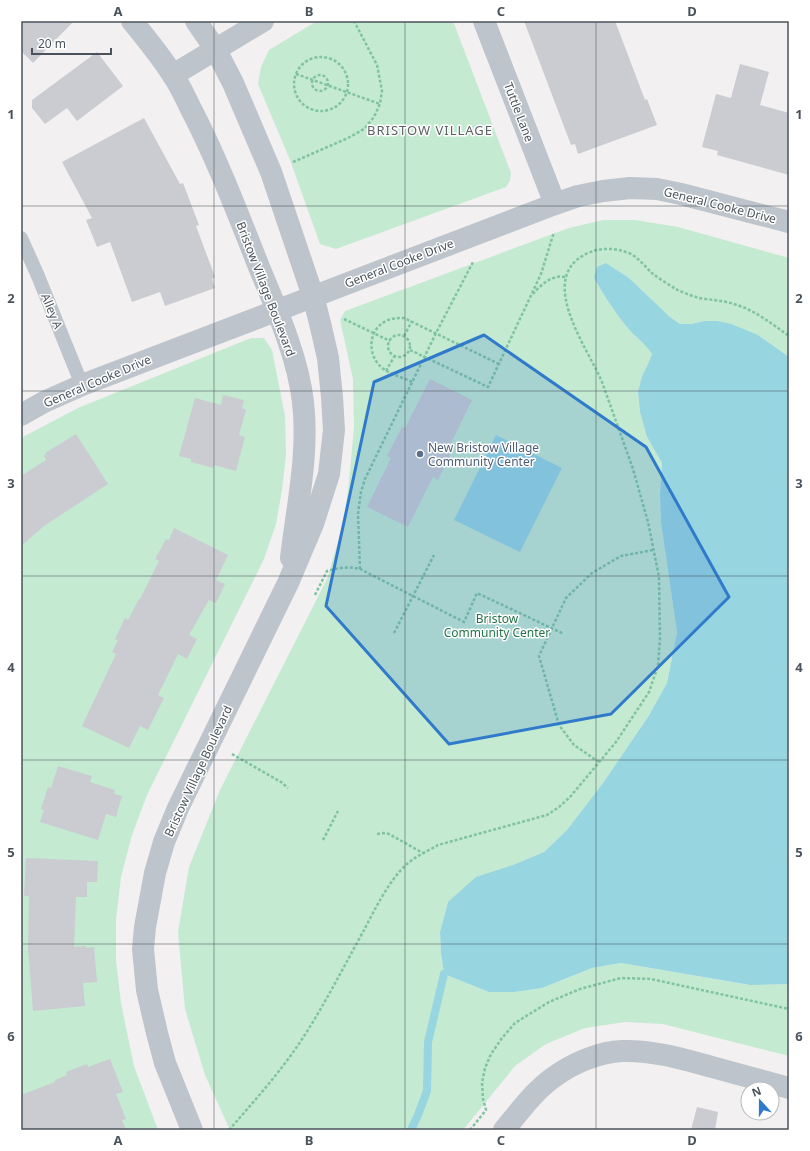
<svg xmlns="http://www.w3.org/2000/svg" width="810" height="1151" font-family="'Noto Sans',sans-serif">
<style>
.green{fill:#c4ead1}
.water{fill:#97d5e1}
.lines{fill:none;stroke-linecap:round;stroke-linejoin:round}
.stream{stroke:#97d5e1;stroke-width:8}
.building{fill:#cbccd1}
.path{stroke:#80c3a0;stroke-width:2.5;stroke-dasharray:3 2;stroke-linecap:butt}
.service{stroke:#bdc4cb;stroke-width:14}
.minor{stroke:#bdc4cb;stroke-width:22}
.marked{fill:#307acb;fill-opacity:0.2;stroke:#307acb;stroke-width:3;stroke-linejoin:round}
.grid{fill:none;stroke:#4a535b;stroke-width:1;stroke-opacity:0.55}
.service-dot{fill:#5c6f8a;stroke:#fff;stroke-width:1.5}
.labels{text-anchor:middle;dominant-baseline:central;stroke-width:3;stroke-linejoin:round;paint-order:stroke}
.street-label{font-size:12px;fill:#4a535b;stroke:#fff}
.service-label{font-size:12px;fill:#4e5e75;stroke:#fff;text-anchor:start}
.park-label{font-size:12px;fill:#237348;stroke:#fff}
.neighbourhood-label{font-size:13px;letter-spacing:1px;fill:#5d6064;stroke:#fff}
.neatline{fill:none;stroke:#4a535b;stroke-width:1.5}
.grid-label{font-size:13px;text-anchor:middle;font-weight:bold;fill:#4a535b}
</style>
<rect width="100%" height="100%" fill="#f2f0f0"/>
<g class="green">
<path d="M 317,21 L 453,21 L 511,173 L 510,181 L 506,187 L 336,249 L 320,244 L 290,160 L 258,84 L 261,67 L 269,50 Z"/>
<path d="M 603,220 L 635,220 L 678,227 L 789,258 L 789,357 L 758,335 L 704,321 L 691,324 L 680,324 L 670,317 L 629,278 L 606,263 L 594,278 C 603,294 614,311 626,326 C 634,336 644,342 652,354 L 648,364 L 642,376 L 638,393 L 640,412 L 647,437 L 662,463 L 660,494 L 661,523 L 677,632 L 667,683 L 648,717 L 603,783 L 567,830 L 544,852 L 513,865 L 448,902 L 440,932 L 441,953 L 444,974 L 489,992 L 515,992 L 542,988 L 592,968 L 621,963 L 749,985 L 789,984 L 789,1056 L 663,1024 L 625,1022 L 585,1028 L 546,1044 L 515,1066 L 463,1130 L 230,1130 L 205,1075 L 185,1009 L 178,932 L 189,867 L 220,790 L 327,579 L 344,521 L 349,482 L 354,427 L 353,379 L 340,320 L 345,311 L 569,228 Z"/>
<path d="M 251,338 L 264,338 L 272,350 L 285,416 L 286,455 L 282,490 L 276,524 L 264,559 L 147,795 L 132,835 L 121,877 L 116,919 L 116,961 L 121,1003 L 134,1066 L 158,1130 L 21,1130 L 21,438 L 78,408 Z"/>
</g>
<g class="water">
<path d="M 606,263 L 629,278 L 670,317 L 680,324 L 691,324 L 704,321 L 717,321 L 731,324 L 758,335 L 789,357 L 789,984 L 750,985 L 621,963 L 592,968 L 542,988 L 515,992 L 489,992 L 444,974 L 441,953 L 440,932 L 448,902 L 476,877 L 513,865 L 544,852 L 567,830 L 603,783 L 648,717 L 667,683 L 677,632 L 661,523 L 660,494 L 662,463 L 647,437 L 640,412 L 638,392 L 642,376 L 648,364 L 652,354 C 644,342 634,336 626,326 C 614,311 603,294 594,278 L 597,267 Z"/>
<path d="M 496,435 L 562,468 L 520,552 L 454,520 Z"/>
</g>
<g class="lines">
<path class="stream" d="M 411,1130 L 418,1115 L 427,1091 L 428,1042 L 444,974"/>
</g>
<g class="building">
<path d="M 21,21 L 74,21 L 33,63 L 21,51 Z"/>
<path d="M 524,21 L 615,21 L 645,100 L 647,99 L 657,125 L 578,154 L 575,144 L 571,145 Z"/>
<path d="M 97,52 L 123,86 L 77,121 L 67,108 L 45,124 L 32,108 L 32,100 Z"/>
<path d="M 740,64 L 769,72 L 760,105 L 789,113 L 789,175 L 717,155 L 718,151 L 702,147 L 716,94 L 731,98 Z"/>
<path d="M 144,118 L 180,184 L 183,183 L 199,225 L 196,226 L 215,277 L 212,279 L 215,288 L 165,306 L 160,292 L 132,302 L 110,242 L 97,247 L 86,220 L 92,218 L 62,162 Z"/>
<path d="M 430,379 L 472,400 L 448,449 L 452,451 L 438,480 L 433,477 L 408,527 L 367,507 L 391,458 L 387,456 L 402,427 L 405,428 Z"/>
<path d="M 223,395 L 244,400 L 242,408 L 246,410 L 239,435 L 245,437 L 236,471 L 214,465 L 213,468 L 191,462 L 191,459 L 179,456 L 195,398 L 221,405 Z"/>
<path d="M 76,434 L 108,484 L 44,526 L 21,546 L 21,476 L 46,460 L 44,456 L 46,454 L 45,453 Z"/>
<path d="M 174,528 L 228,555 L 216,580 L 225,584 L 216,603 L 209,600 L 189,635 L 197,639 L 187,659 L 178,654 L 158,695 L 164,698 L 148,730 L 140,726 L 129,748 L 82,726 L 116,654 L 112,652 L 118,640 L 115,639 L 125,618 L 128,620 L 139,599 L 140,599 L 159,561 L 155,559 L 166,539 L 169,540 Z"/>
<path d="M 58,766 L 92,776 L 90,782 L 115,790 L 114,794 L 122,796 L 116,817 L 106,814 L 98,840 L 40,822 L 44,810 L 41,809 L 48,787 L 51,788 Z"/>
<path d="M 26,858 L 98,861 L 97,882 L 87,882 L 87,897 L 76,897 L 74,947 L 86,946 L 86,948 L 94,947 L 97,982 L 83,983 L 85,1006 L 33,1011 L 28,949 L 29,896 L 24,896 Z"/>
<path d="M 110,1059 L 123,1092 L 116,1094 L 126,1119 L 122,1120 L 126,1130 L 21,1130 L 21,1095 L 55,1082 L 55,1080 L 67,1075 L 66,1072 L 87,1064 L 88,1067 Z"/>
<path d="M 697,1107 L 718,1112 L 715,1130 L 691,1130 Z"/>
</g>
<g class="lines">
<g class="path">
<circle cx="321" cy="84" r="27"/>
<path d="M 296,74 L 380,104"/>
<circle cx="320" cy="83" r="8"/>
<path d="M 293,162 L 348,138 L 364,129 L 374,117 L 380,104 L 382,91 L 377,65 L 354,21"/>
<path d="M 533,294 C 539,287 547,279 557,277 C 560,276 564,277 567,277"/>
<path d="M 344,319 L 390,341"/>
<circle cx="399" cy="346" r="11"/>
<path d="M 404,336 L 412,321"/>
<path d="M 410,350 L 488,387 L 541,274 L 554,232"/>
<path d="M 386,371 L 394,357"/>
<path d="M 412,382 C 402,377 389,374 381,367 C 367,354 368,330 386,321 C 392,318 398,318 404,318 L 499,364"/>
<path d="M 360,569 L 358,514 L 361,492 L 365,479 L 436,333 L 473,262"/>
<path d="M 315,595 L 327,571 C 338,568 349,566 360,569 L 464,622 L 477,593 L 564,634"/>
<path d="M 394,633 L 434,555"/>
<path d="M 232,754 L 281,782 L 288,788"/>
<path d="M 599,762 L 574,745 L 559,725 L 539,656 L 566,598 L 592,573 L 621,556 L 653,550"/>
<path d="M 377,834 L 384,833 L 389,834 L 423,853"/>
<path d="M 323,840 L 338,811"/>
<path d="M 229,1130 C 256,1099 284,1068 306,1033 C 327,1000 344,966 363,932 C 374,911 389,880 407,864 C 416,856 428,851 438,845 L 547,815 L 559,807 L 570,797 L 616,742 L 649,692 L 658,666 L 660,638 L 659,577 L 648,522 L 633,469 L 602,382 C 589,350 537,281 584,255 C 599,247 615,247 631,254 C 640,259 646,268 653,274 C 660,279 669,285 676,289 C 682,292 689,295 696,297 C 701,299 708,299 714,300 C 721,301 728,302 734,304 C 755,310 772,324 789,336"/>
<path d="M 470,1130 L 486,1110 L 483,1099 L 482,1083 L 485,1068 L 491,1054 L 502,1038 L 515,1023 L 549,1002 L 580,989 L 621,978 L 651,979 L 789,1009"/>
</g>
<path class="service" d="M 21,238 L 38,276 L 82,385"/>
<g class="minor">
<path d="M 132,21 C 146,38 160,55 172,74 C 180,85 185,97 191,109 C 217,159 238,214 259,267 C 276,308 298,357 303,402 C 309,454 297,506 291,558"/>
<path d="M 484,21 L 555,204"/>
<path d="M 173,75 L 263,21"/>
<path d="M 21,415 L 44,402 L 82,385 L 555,204 L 578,196 L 603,191 L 630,188 L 657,189 L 681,194 L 789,222"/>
<path d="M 192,1130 L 165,1063 L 157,1033 L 147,990 L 143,949 L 145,927 L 155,873 L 164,842 L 178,808 L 288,583 L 313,524 L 329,474 L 334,430 L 332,397 L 328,358 L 320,323 L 313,296 L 271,172 L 233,83 L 216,50 L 196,21"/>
<path d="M 504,1130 C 520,1111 535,1090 554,1077 C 573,1063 599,1052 622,1051 C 653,1050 683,1059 712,1067 C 738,1074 763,1081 789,1088"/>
</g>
</g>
<path class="marked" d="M 484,335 L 646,447 L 729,597 L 611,714 L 449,744 L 326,606 L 374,382 Z"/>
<path class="grid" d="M 214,21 L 214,1130M 405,21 L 405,1130M 596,21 L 596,1130M 21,206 L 789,206M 21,391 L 789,391M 21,576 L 789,576M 21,760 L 789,760M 21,944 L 789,944"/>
<circle class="service-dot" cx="420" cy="454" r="4"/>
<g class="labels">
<g class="street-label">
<text transform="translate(519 112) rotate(69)">Tuttle Lane</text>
<text transform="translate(720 205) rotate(14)">General Cooke Drive</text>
<text transform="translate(399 263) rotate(-21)">General Cooke Drive</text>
<text transform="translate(266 289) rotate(69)">Bristow Village Boulevard</text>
<text transform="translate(52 311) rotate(68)">Alley A</text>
<text transform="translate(97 381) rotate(-23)">General Cooke Drive</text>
<text transform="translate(198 771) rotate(-65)">Bristow Village Boulevard</text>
</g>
<g class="service-label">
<text x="428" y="447">New Bristow Village<tspan x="428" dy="14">Community Center</tspan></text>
</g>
<g class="park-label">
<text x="497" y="618">Bristow<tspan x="497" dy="14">Community Center</tspan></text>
</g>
<g class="neighbourhood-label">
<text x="430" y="130">BRISTOW VILLAGE</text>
</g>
</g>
<rect width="810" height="1151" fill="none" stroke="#ffffff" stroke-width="44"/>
<g transform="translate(760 1101) rotate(339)"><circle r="19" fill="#ffffff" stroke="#b7babd"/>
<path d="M0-3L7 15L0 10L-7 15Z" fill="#307acb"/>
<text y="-6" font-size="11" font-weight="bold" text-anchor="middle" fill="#4a535b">N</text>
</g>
<path d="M32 48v6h79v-6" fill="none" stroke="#4a535b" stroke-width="2"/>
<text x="38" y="48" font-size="12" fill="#4a535b" stroke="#ffffff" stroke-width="3" paint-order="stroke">20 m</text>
<rect x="22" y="22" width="766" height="1107" class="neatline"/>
<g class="grid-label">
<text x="118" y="16">A</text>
<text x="309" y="16">B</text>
<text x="501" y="16">C</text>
<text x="692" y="16">D</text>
<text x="11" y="119">1</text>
<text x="799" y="119">1</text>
<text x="11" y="303">2</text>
<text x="799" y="303">2</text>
<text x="11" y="488">3</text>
<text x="799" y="488">3</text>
<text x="11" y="672">4</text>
<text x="799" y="672">4</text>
<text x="11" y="857">5</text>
<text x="799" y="857">5</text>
<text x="11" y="1041">6</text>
<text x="799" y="1041">6</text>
<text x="118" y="1145">A</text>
<text x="309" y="1145">B</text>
<text x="501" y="1145">C</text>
<text x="692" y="1145">D</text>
</g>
</svg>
